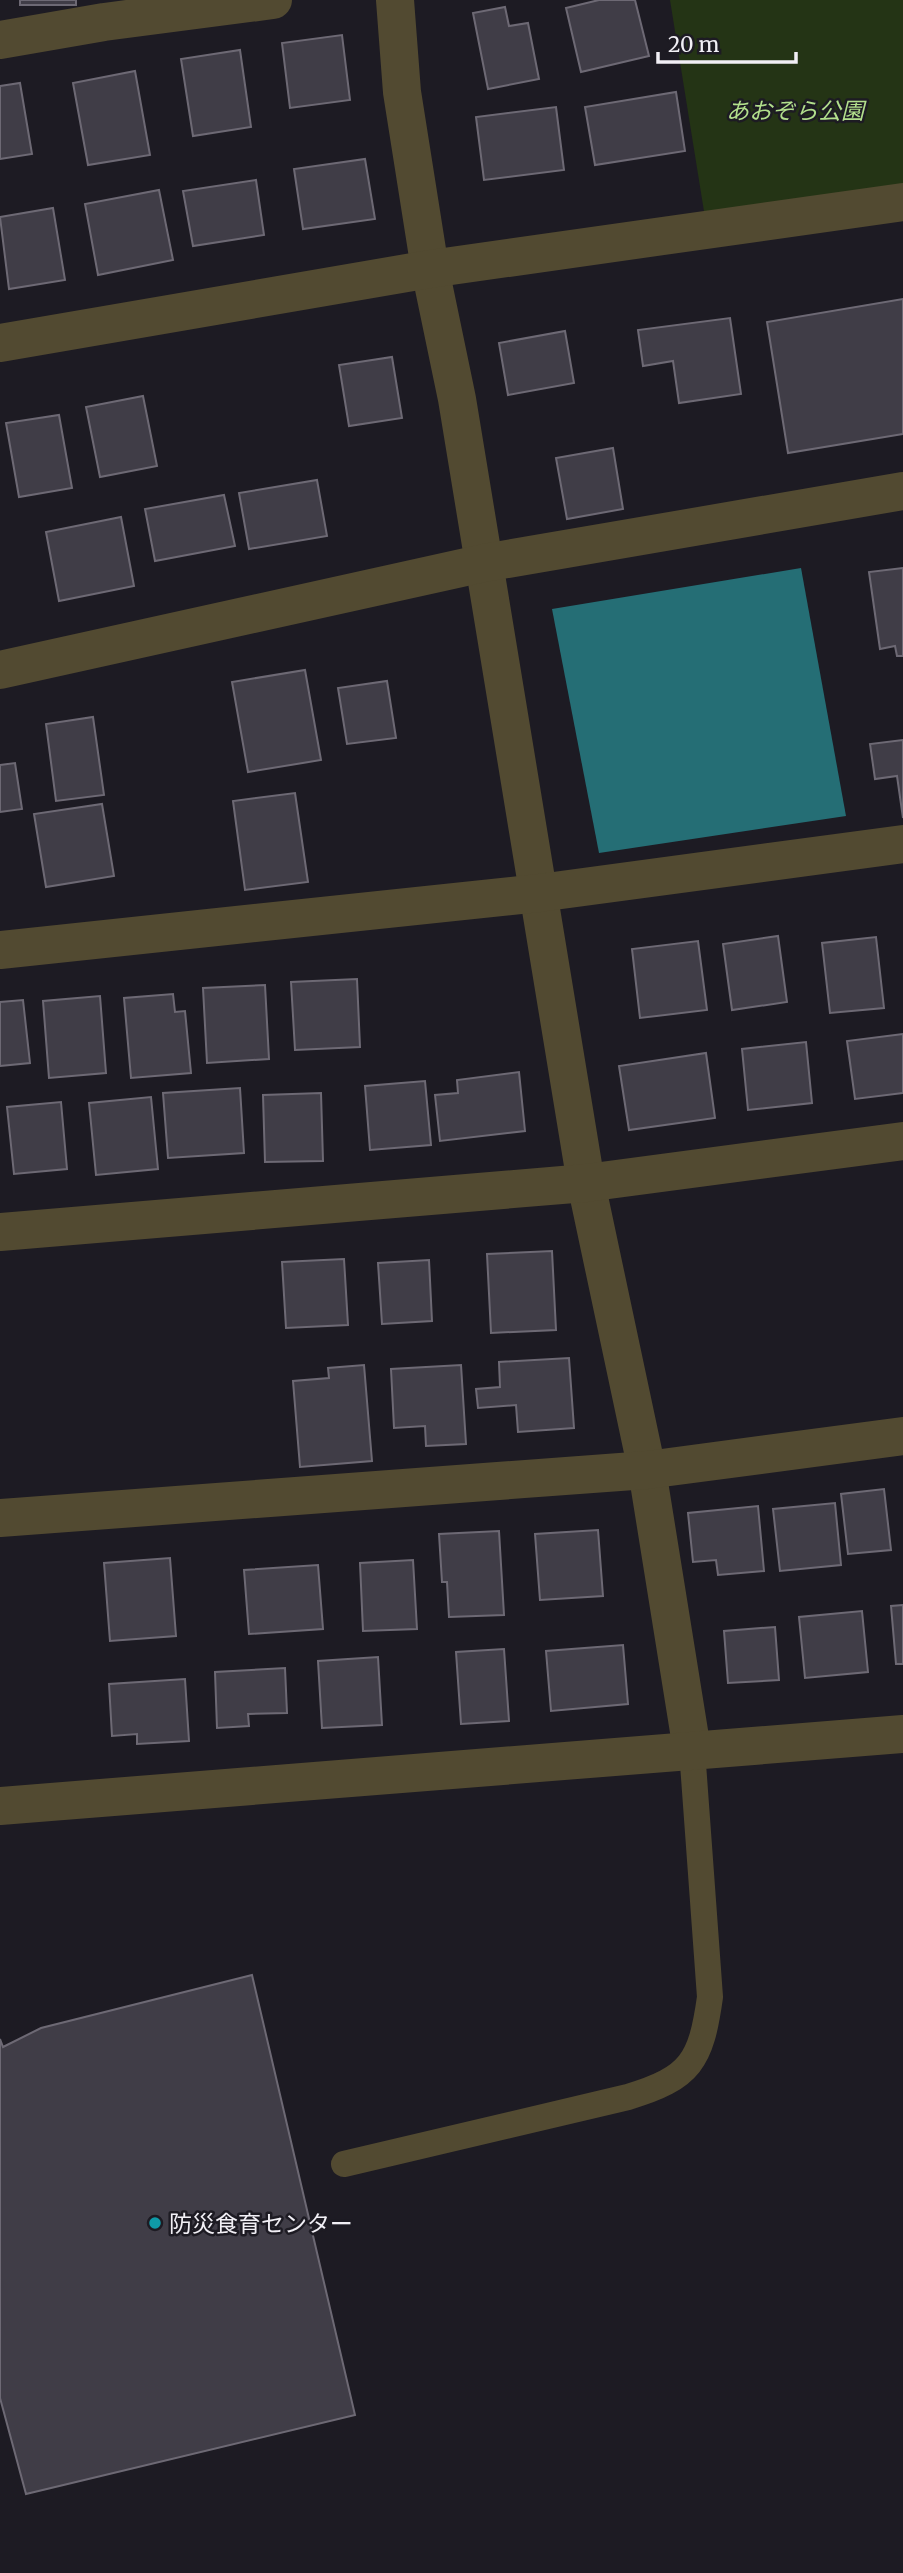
<svg xmlns="http://www.w3.org/2000/svg" width="903" height="2573" font-family="Merriweather,'Noto Sans JP',serif">
<style>
.green{fill:#243415}
.water{fill:#256e75}
.building{fill:#403d47;stroke:#6d6974;stroke-width:2}
.lines{fill:none;stroke-linecap:round;stroke-linejoin:round}
.service{stroke:#524a31;stroke-width:26}
.minor{stroke:#524a31;stroke-width:38}
.culture-dot{fill:#0f9aa8;stroke:#1d1b23;stroke-width:2.5}
.labels{text-anchor:middle;dominant-baseline:central;stroke-width:5;stroke-linejoin:round;paint-order:stroke}
.park-label{font-size:23px;font-style:italic;fill:#b2df8c;stroke:#1d1b23}
.poi-label{font-size:23px;fill:#f1eff5;stroke:#1d1b23;text-anchor:start}
</style>
<rect width="100%" height="100%" fill="#1d1b23"/>
<path class="green" d="M 670,0 L 903,0 L 903,202 L 707,230 Z"/>
<path class="water" d="M 801,568 L 846,816 L 599,853 L 552,609 Z"/>
<g class="building">
<rect x="20" y="0" width="56" height="5"/>
<path d="M 599,0 L 635,0 L 649,56 L 581,72 L 566,8 Z"/>
<path d="M 505,7 L 509,26 L 528,23 L 539,79 L 488,89 L 473,13 Z"/>
<path d="M 342,35 L 350,100 L 290,108 L 282,43 Z"/>
<path d="M 240,50 L 251,127 L 193,136 L 181,59 Z"/>
<path d="M 135,71 L 150,155 L 88,165 L 73,83 Z"/>
<path d="M 20,83 L 32,154 L 0,159 L 0,86 Z"/>
<path d="M 676,92 L 685,151 L 595,165 L 585,107 Z"/>
<path d="M 556,107 L 564,170 L 484,180 L 476,117 Z"/>
<path d="M 365,159 L 375,219 L 303,229 L 294,169 Z"/>
<path d="M 256,180 L 264,235 L 193,246 L 183,191 Z"/>
<path d="M 159,190 L 173,260 L 98,275 L 85,204 Z"/>
<path d="M 53,208 L 65,280 L 9,289 L 0,217 Z"/>
<path d="M 903,299 L 903,434 L 788,453 L 767,322 Z"/>
<path d="M 730,318 L 741,394 L 679,403 L 673,361 L 643,366 L 638,330 Z"/>
<path d="M 565,331 L 574,383 L 508,395 L 499,343 Z"/>
<path d="M 392,357 L 402,418 L 349,426 L 339,365 Z"/>
<path d="M 143,396 L 157,466 L 100,477 L 86,407 Z"/>
<path d="M 59,415 L 72,488 L 19,497 L 6,423 Z"/>
<path d="M 613,448 L 623,509 L 567,519 L 556,458 Z"/>
<path d="M 317,480 L 327,536 L 249,549 L 239,493 Z"/>
<path d="M 224,495 L 235,546 L 155,561 L 145,509 Z"/>
<path d="M 121,517 L 134,586 L 59,601 L 46,532 Z"/>
<path d="M 903,568 L 903,656 L 897,656 L 895,646 L 880,649 L 869,572 Z"/>
<path d="M 305,670 L 321,760 L 248,772 L 232,682 Z"/>
<path d="M 387,681 L 396,738 L 347,744 L 338,688 Z"/>
<path d="M 93,717 L 104,795 L 56,801 L 46,724 Z"/>
<path d="M 903,740 L 903,818 L 897,776 L 875,779 L 870,744 Z"/>
<path d="M 15,763 L 22,809 L 0,812 L 0,765 Z"/>
<path d="M 295,793 L 308,882 L 245,890 L 233,801 Z"/>
<path d="M 102,804 L 114,876 L 46,887 L 34,814 Z"/>
<path d="M 778,936 L 787,1002 L 732,1010 L 723,944 Z"/>
<path d="M 876,937 L 884,1008 L 830,1013 L 822,943 Z"/>
<path d="M 698,941 L 707,1010 L 640,1018 L 632,949 Z"/>
<path d="M 357,979 L 360,1047 L 295,1050 L 291,982 Z"/>
<path d="M 265,985 L 269,1059 L 207,1063 L 203,988 Z"/>
<path d="M 173,994 L 175,1012 L 185,1011 L 191,1073 L 131,1078 L 124,998 Z"/>
<path d="M 100,996 L 106,1073 L 49,1078 L 43,1001 Z"/>
<path d="M 23,1000 L 30,1063 L 0,1066 L 0,1002 Z"/>
<path d="M 903,1034 L 903,1093 L 855,1099 L 847,1041 Z"/>
<path d="M 806,1042 L 812,1103 L 748,1110 L 742,1049 Z"/>
<path d="M 706,1053 L 715,1118 L 629,1130 L 619,1066 Z"/>
<path d="M 519,1072 L 525,1131 L 440,1141 L 435,1095 L 458,1093 L 457,1080 Z"/>
<path d="M 425,1081 L 431,1145 L 370,1150 L 365,1086 Z"/>
<path d="M 240,1088 L 244,1153 L 168,1158 L 163,1093 Z"/>
<path d="M 321,1093 L 323,1161 L 265,1162 L 263,1095 Z"/>
<path d="M 151,1097 L 158,1169 L 96,1175 L 89,1103 Z"/>
<path d="M 61,1102 L 67,1169 L 14,1174 L 7,1107 Z"/>
<path d="M 552,1251 L 556,1330 L 491,1333 L 487,1254 Z"/>
<path d="M 344,1259 L 348,1325 L 286,1328 L 282,1262 Z"/>
<path d="M 429,1260 L 432,1321 L 382,1324 L 378,1263 Z"/>
<path d="M 569,1358 L 574,1428 L 518,1432 L 516,1405 L 478,1408 L 476,1389 L 500,1387 L 499,1362 Z"/>
<path d="M 364,1365 L 372,1461 L 300,1467 L 293,1381 L 329,1378 L 328,1368 Z"/>
<path d="M 461,1365 L 466,1444 L 426,1446 L 425,1426 L 394,1428 L 391,1369 Z"/>
<path d="M 884,1489 L 891,1550 L 848,1554 L 841,1494 Z"/>
<path d="M 835,1503 L 841,1565 L 780,1571 L 773,1509 Z"/>
<path d="M 758,1506 L 764,1571 L 718,1575 L 716,1560 L 693,1562 L 688,1513 Z"/>
<path d="M 598,1530 L 603,1596 L 540,1600 L 535,1534 Z"/>
<path d="M 499,1531 L 504,1615 L 449,1617 L 447,1582 L 442,1582 L 439,1534 Z"/>
<path d="M 170,1558 L 176,1636 L 110,1641 L 104,1563 Z"/>
<path d="M 413,1560 L 417,1629 L 363,1631 L 360,1563 Z"/>
<path d="M 318,1565 L 323,1629 L 249,1634 L 244,1570 Z"/>
<path d="M 903,1605 L 903,1664 L 896,1664 L 891,1606 Z"/>
<path d="M 862,1611 L 868,1672 L 805,1678 L 799,1617 Z"/>
<path d="M 775,1627 L 779,1680 L 728,1683 L 724,1631 Z"/>
<path d="M 623,1645 L 628,1704 L 551,1711 L 546,1651 Z"/>
<path d="M 504,1649 L 509,1721 L 461,1724 L 456,1652 Z"/>
<path d="M 378,1657 L 382,1725 L 322,1728 L 318,1661 Z"/>
<path d="M 285,1668 L 287,1713 L 248,1714 L 249,1726 L 217,1728 L 215,1672 Z"/>
<path d="M 185,1679 L 189,1741 L 137,1744 L 137,1734 L 112,1736 L 109,1684 Z"/>
<path d="M 252,1975 L 355,2415 L 26,2494 L 0,2398 L 0,2039 L 3,2047 L 41,2028 Z"/>
</g>
<g class="lines">
<path class="service" d="M 344,2164 L 628,2097 C 691,2078 701,2061 710,1997 L 692,1750"/>
<g class="minor">
<path d="M 395,0 L 402,92 L 430,269 L 457,399 L 586,1183 L 647,1470 L 692,1750"/>
<path d="M 0,40 L 104,22 L 273,0"/>
<path d="M 0,343 L 430,269 L 903,202"/>
<path d="M 0,670 L 484,563 L 903,491"/>
<path d="M 0,950 L 539,893 L 903,844"/>
<path d="M 0,1232 L 586,1183 L 903,1141"/>
<path d="M 0,1518 L 647,1470 L 903,1436"/>
<path d="M 0,1806 L 903,1734"/>
</g>
</g>
<circle class="culture-dot" cx="155" cy="2223" r="7"/>
<g class="labels">
<g class="park-label">
<text x="795" y="110">あおぞら公園</text>
</g>
<g class="poi-label">
<text x="169" y="2223">防災食育センター</text>
</g>
</g>
<path d="M658 52v10h138v-10" fill="none" stroke="#f1eff5" stroke-width="3.5"/>
<text x="668" y="52" font-size="21" fill="#f1eff5" stroke="#1d1b23" stroke-width="5" paint-order="stroke">20 m</text>
</svg>
